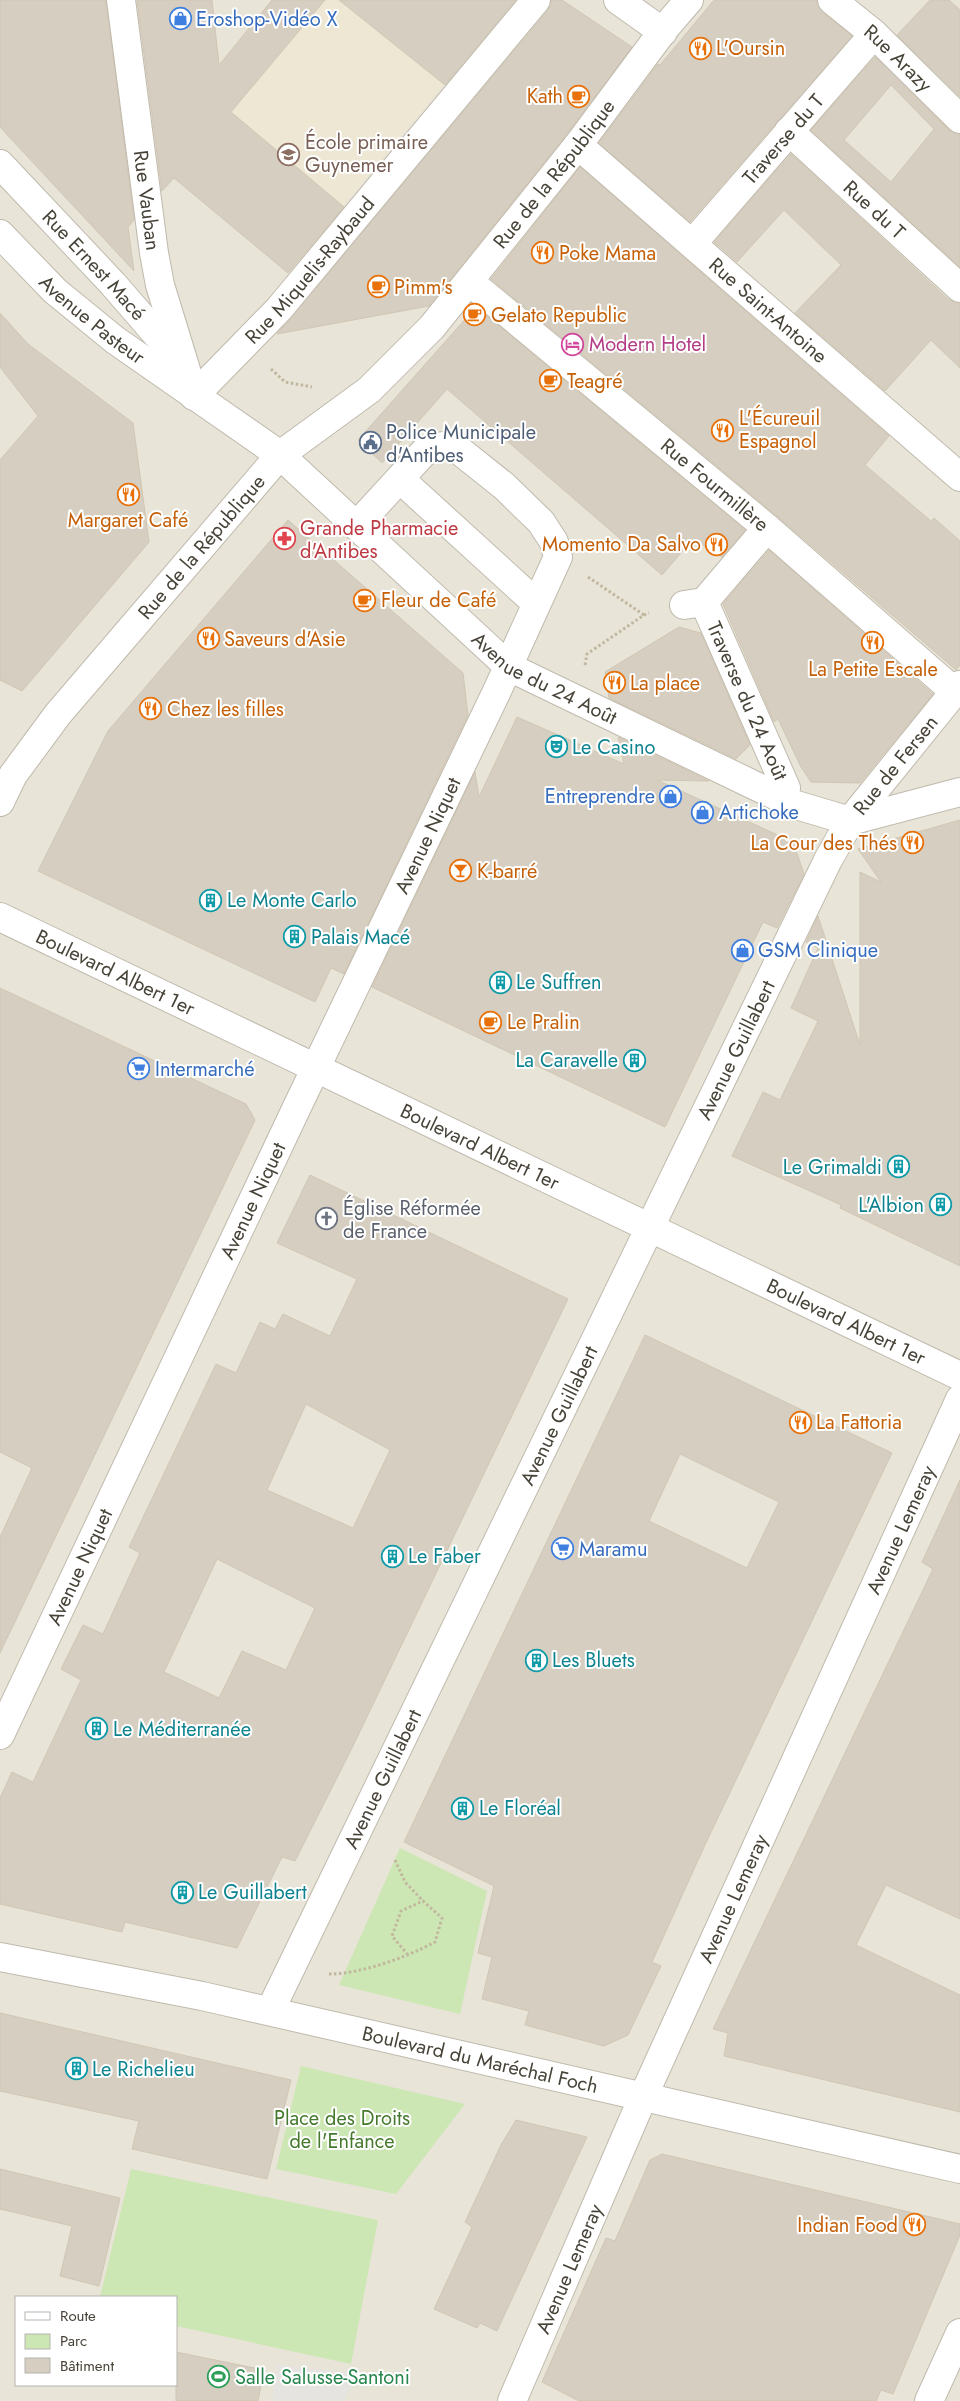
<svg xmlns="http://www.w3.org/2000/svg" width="960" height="2401" font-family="Jost,sans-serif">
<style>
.residential{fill:#e8e4d8;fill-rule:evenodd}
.education{fill:#ede7d4}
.green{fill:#cde7b4}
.parking{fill:#e6e4e1}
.building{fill:#d6cec0;stroke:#d0c6b3;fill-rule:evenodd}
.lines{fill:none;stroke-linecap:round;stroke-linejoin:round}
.minor-casing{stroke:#c0baad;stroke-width:30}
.path{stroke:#c1b79e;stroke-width:3;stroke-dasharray:2.5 2.5;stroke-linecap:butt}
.minor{stroke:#fff;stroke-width:28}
.labels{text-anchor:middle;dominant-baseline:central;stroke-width:4;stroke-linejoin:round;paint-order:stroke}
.shop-label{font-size:20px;fill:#366cbe;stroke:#fff;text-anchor:start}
.food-label{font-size:20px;fill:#c56008;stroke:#fff;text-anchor:start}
.street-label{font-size:20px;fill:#484338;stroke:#fff}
.education-label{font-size:20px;fill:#785e54;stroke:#fff;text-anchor:start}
.hotel-label{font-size:20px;fill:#b23c85;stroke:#fff;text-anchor:start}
.service-label{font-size:20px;fill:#4e5e75;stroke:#fff;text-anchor:start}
.health-label{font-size:20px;fill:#be3a42;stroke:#fff;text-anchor:start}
.culture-label{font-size:20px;fill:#0d838f;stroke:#fff;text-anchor:start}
.worship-label{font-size:20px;fill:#5b616d;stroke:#fff;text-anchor:start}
.park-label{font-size:20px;fill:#45792d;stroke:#fff}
.leisure-label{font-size:20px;fill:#27864d;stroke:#fff;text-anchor:start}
</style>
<rect width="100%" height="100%" fill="#f4f2ea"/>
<path class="residential" d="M 0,0 L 960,0 L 960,2401 L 0,2401 ZM 16,2297 L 176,2297 L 176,2385 L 16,2385 Z"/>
<path class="education" d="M 283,0 L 381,0 L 460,65 L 288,273 L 174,178 L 213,131 L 184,105 L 261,13 L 268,18 Z"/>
<g class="green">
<path d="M 400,1848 L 487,1891 L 460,2014 L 339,1985 Z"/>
<path d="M 301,2066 L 465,2104 L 396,2194 L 276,2169 Z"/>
<path d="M 131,2169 L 378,2220 L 351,2364 L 176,2326 L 176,2297 L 100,2297 Z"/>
</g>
<path class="parking" d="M 278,2365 L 356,2374 L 344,2401 L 272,2401 Z"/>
<g class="building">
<path d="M 0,0 L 106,0 L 134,220 L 128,227 L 134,271 L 0,127 Z"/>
<path d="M 137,0 L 212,0 L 219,65 L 272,0 L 325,0 L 231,112 L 344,207 L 288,273 L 174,178 L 162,191 Z"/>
<path d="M 339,0 L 516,0 L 445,85 Z"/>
<path d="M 551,0 L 562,0 L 632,47 L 566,135 L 429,306 L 277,334 L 548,10 Z"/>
<path d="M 714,0 L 817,0 L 822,12 L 852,36 L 690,222 L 599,143 L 658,64 L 660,65 Z"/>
<path d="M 930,0 L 949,0 L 960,10 L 960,97 L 897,35 Z"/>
<path d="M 875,57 L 949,130 L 960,134 L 960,267 L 811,130 ZM 891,85 L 934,129 L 891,182 L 844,140 Z"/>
<path d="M 791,154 L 949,300 L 960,303 L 960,368 L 931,340 L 885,391 L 795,313 L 841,265 L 784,210 L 737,262 L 714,242 Z"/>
<path d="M 580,167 L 889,436 L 865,465 L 931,521 L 934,518 L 960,541 L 960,665 L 956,670 L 777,516 L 491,279 Z"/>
<path d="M 476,307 L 745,530 L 722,557 L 693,539 L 662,575 L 447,389 L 382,463 L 358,440 Z"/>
<path d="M 0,313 L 28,344 L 133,423 L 149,542 L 22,691 L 0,680 L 0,460 L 38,416 L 0,367 Z"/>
<path d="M 288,520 L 463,673 L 468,715 L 344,974 L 331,968 L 315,1002 L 38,871 L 108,731 Z"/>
<path d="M 769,550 L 933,694 L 860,783 L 811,782 L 801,767 L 778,719 L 774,722 L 723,604 Z"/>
<path d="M 679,627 L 701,633 L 750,745 L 736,759 L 609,698 L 605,672 Z"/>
<path d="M 517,717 L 624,764 L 618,737 L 709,781 L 657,780 L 793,842 L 804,874 L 777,928 L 763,922 L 665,1127 L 372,987 L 475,772 L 479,797 Z"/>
<path d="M 960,820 L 960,1266 L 840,1208 L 841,1205 L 732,1156 L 763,1092 L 780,1100 L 818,1021 L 791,1008 L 818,948 L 806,942 L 818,916 L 860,1045 L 860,872 L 881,882 L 858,849 Z"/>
<path d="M 0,988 L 246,1104 L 255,1120 L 0,1653 L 0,1537 L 32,1468 L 0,1452 Z"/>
<path d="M 310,1175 L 568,1299 L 352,1748 L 295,1861 L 282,1857 L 237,1948 L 125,1922 L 122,1932 L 0,1904 L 0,1798 L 12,1772 L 33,1782 L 81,1680 L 61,1669 L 83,1625 L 103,1634 L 140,1553 L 129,1547 L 216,1364 L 236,1373 L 260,1322 L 275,1329 L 283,1314 L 330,1336 L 357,1279 L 277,1243 ZM 306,1404 L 390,1450 L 353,1528 L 267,1490 ZM 217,1559 L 315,1608 L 286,1670 L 242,1651 L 219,1698 L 164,1672 Z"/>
<path d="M 645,1335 L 892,1453 L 704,1847 L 652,1962 L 661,1966 L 628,2035 L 604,2046 L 525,2025 L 529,2011 L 482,1999 L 492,1957 L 478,1953 L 494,1886 L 404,1842 ZM 680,1454 L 779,1502 L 747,1568 L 649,1521 Z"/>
<path d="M 960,1480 L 960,1919 L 886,1885 L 856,1945 L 960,1995 L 960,2112 L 724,2056 L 728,2033 L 713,2029 L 933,1569 L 922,1562 Z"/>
<path d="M 0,2013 L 291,2080 L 267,2179 L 132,2149 L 139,2121 L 0,2091 Z"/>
<path d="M 516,2120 L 587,2137 L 497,2331 L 480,2323 L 477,2328 L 434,2309 L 472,2227 L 465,2222 L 501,2145 Z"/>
<path d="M 662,2154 L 960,2224 L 960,2235 L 893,2394 L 881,2390 L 876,2401 L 579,2401 L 542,2382 L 606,2238 L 615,2241 L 650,2160 Z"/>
<path d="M 0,2169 L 120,2198 L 99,2286 L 60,2276 L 72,2226 L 0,2209 Z"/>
<path d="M 176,2352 L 264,2370 L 258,2401 L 176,2401 Z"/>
</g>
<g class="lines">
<defs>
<g id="minor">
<path id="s1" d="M 121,0 L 154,253 L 160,285 L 194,396"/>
<path d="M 618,0 L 663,32"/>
<path id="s2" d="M 832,0 L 874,34 L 960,119"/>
<path id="s3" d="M 789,131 L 960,288"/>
<path id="s4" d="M 578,145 L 960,477"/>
<path id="s5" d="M 0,164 L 113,284 L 178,359"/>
<path id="s6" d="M 0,234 L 55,291 L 115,340 L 280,455 L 509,667 L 793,804 L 850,821 L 960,792"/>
<path id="s7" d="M 692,244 L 874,34"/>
<path id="s8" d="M 470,282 L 767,528 L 955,692"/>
<path id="s9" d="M 194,396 L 279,309 L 536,0"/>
<path d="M 400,479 L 536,603"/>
<path id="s10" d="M 704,602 L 786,788 L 781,798"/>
<path d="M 684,605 L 704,602 L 767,528"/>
<path id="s11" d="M 0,802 L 13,775 L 58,714 L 280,455 L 369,390 L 432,327 L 578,145 L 665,28 L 689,0"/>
<path id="s12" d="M 0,917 L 960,1376"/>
<path id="s13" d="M 0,1735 L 297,1107 L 497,691 L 558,557 L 554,542 L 541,522 L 504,486 L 455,447 L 443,446 L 425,451 L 357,525"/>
<path id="s14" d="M 0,1957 L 202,1996 L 960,2169"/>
<path id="s15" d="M 270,2011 L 828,860 L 850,821 L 960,685"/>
<path id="s16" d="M 512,2401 L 643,2097 L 960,1399"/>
<path d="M 929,2401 L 960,2333"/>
</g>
</defs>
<use href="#minor" class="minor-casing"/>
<g class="path">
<path d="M 271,369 L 285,382 L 312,387"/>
<path d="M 588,577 L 644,615"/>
<path d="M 585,665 L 587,654 L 644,615 L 649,613"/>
<path d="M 395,1860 L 405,1882 L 423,1901"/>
<path d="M 329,1974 C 361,1974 407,1957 435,1942 L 442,1918 L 423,1901 L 401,1911 L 392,1936 L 409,1956"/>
</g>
<use href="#minor" class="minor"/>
</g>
<defs>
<symbol id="shop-ring" viewBox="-11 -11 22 22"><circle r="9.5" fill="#fff" stroke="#3f7fe0" stroke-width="1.5"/><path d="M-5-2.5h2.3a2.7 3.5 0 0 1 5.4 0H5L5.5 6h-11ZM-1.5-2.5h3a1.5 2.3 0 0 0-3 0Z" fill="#3f7fe0"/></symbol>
<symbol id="restaurant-ring" viewBox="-11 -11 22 22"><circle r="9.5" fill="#fff" stroke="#e8710a" stroke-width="1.5"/><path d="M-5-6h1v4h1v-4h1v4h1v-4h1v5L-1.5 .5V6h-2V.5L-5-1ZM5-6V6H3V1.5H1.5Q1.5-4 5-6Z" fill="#e8710a"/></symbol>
<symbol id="cafe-ring" viewBox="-11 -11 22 22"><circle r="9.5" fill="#fff" stroke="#e8710a" stroke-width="1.5"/><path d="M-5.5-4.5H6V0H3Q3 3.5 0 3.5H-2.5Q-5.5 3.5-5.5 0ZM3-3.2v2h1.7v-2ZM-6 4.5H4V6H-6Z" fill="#e8710a"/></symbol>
<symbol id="school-ring" viewBox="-11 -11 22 22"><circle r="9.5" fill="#fff" stroke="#8d6e63" stroke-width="1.5"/><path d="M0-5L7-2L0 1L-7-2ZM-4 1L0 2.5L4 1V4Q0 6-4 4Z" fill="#8d6e63"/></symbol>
<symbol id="hotel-ring" viewBox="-11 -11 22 22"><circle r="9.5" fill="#fff" stroke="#d1479c" stroke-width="1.5"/><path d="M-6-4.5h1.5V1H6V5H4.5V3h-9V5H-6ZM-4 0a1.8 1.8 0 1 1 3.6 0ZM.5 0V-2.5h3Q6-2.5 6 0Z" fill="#d1479c"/></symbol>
<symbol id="civic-ring" viewBox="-11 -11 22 22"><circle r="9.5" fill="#fff" stroke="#5c6f8a" stroke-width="1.5"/><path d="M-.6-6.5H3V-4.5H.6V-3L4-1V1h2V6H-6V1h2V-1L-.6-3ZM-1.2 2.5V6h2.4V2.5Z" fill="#5c6f8a"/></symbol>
<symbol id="pharmacy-ring" viewBox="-11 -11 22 22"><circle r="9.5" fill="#fff" stroke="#e0444e" stroke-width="1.5"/><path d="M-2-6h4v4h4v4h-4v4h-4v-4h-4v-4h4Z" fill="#e0444e"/></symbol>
<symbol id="theatre-ring" viewBox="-11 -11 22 22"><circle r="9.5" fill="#fff" stroke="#0f9aa8" stroke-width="1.5"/><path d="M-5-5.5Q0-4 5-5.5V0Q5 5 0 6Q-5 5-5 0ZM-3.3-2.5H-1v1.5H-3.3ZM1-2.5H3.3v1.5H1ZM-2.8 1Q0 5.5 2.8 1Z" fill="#0f9aa8"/></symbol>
<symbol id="bar-ring" viewBox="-11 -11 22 22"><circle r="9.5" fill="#fff" stroke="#e8710a" stroke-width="1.5"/><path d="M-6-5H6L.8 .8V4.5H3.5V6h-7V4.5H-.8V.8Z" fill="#e8710a"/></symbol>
<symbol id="building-ring" viewBox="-11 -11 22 22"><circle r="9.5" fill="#fff" stroke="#0f9aa8" stroke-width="1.5"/><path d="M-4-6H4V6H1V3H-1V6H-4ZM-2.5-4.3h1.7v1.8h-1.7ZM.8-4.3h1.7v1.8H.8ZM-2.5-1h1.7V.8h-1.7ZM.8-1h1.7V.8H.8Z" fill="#0f9aa8"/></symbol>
<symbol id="supermarket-ring" viewBox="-11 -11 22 22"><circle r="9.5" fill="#fff" stroke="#3f7fe0" stroke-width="1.5"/><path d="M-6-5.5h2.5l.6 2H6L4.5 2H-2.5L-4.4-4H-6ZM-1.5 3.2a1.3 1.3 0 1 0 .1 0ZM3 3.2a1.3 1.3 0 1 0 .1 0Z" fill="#3f7fe0"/></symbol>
<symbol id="church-ring" viewBox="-11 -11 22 22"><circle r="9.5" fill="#fff" stroke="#6b7280" stroke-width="1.5"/><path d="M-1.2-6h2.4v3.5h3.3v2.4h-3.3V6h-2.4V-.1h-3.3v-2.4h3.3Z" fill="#6b7280"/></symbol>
<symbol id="stadium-ring" viewBox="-11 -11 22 22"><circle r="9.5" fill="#fff" stroke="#2e9e5b" stroke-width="1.5"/><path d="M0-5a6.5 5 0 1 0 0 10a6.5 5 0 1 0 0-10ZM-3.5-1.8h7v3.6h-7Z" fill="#2e9e5b"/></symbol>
</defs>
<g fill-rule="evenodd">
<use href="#shop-ring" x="168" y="6" width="25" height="25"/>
<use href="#restaurant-ring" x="688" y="36" width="25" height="25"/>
<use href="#cafe-ring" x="566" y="84" width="25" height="25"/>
<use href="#school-ring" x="276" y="142" width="25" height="25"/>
<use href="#restaurant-ring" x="530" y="240" width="25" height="25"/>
<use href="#cafe-ring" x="366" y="274" width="25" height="25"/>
<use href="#cafe-ring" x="462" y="302" width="25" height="25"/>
<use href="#hotel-ring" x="560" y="332" width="25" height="25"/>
<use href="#cafe-ring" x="538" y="368" width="25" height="25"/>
<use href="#restaurant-ring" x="710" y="418" width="25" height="25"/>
<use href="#civic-ring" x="358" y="430" width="25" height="25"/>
<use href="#restaurant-ring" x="116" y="482" width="25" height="25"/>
<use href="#pharmacy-ring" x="272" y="526" width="25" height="25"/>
<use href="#restaurant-ring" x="704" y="532" width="25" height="25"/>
<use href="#cafe-ring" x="352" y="588" width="25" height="25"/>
<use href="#restaurant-ring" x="196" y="626" width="25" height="25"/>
<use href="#restaurant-ring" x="860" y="630" width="25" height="25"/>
<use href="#restaurant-ring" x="602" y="670" width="25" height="25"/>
<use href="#restaurant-ring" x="138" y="696" width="25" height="25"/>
<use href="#theatre-ring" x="544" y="734" width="25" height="25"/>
<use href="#shop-ring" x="658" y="784" width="25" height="25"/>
<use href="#shop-ring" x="690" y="800" width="25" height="25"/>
<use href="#restaurant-ring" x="900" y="830" width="25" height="25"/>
<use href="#bar-ring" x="448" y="858" width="25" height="25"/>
<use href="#building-ring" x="198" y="888" width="25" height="25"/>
<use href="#building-ring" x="282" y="924" width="25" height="25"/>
<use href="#shop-ring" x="730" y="938" width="25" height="25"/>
<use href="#building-ring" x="488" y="970" width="25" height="25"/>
<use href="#cafe-ring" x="478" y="1010" width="25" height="25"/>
<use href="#building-ring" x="622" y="1048" width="25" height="25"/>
<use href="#supermarket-ring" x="126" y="1056" width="25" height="25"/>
<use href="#building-ring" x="886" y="1154" width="25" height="25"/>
<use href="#building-ring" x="928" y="1192" width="25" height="25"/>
<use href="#church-ring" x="314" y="1206" width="25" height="25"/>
<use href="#restaurant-ring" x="788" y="1410" width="25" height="25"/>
<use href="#supermarket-ring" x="550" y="1536" width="25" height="25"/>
<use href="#building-ring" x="380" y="1544" width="25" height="25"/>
<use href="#building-ring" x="524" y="1648" width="25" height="25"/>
<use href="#building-ring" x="84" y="1716" width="25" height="25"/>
<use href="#building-ring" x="450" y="1796" width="25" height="25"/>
<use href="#building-ring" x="170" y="1880" width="25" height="25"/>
<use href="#building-ring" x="64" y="2056" width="25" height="25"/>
<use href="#restaurant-ring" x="902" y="2212" width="25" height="25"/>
<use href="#stadium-ring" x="206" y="2364" width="25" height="25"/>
</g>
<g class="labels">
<g class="shop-label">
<text x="196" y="19">Eroshop-Vidéo X</text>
<text x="655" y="796" text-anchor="end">Entreprendre</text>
<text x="719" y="812">Artichoke</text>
<text x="758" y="950">GSM Clinique</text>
<text x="155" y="1069">Intermarché</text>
<text x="579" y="1549">Maramu</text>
</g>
<g class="food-label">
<text x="716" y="48">L'Oursin</text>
<text x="563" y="96" text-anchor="end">Kath</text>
<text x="559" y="253">Poke Mama</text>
<text x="394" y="287">Pimm's</text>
<text x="491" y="315">Gelato Republic</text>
<text x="567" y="381">Teagré</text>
<text x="739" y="418">L'Écureuil<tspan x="739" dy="23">Espagnol</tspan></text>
<text x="128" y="520" text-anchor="middle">Margaret Café</text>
<text x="701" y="544" text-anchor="end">Momento Da Salvo</text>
<text x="381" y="600">Fleur de Café</text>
<text x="224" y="639">Saveurs d'Asie</text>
<text x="873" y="669" text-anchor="middle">La Petite Escale</text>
<text x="630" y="683">La place</text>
<text x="167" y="709">Chez les filles</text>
<text x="897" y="843" text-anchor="end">La Cour des Thés</text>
<text x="477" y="871">K-barré</text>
<text x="507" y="1022">Le Pralin</text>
<text x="816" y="1422">La Fattoria</text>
<text x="898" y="2225" text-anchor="end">Indian Food</text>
</g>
<g class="street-label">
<text stroke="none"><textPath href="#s2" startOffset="88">Rue Arazy</textPath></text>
<text stroke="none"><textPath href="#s7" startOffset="139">Traverse du T</textPath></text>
<text stroke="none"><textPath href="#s11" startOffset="842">Rue de la République</textPath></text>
<text stroke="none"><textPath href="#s1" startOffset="202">Rue Vauban</textPath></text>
<text stroke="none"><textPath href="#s3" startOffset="116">Rue du T</textPath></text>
<text stroke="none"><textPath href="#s5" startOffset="138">Rue Ernest Macé</textPath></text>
<text stroke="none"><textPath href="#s9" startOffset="171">Rue Miquelis-Raybaud</textPath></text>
<text stroke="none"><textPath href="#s4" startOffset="252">Rue Saint-Antoine</textPath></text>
<text stroke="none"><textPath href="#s6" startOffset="126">Avenue Pasteur</textPath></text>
<text stroke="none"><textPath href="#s8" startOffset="318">Rue Fourmillère</textPath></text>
<text stroke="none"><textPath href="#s11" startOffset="326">Rue de la République</textPath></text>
<text stroke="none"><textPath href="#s6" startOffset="706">Avenue du 24 Août</textPath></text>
<text stroke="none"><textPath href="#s10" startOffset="108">Traverse du 24 Août</textPath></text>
<text stroke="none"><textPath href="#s15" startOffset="1396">Rue de Fersen</textPath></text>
<text stroke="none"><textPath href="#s13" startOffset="996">Avenue Niquet</textPath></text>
<text stroke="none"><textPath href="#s12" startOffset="128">Boulevard Albert 1er</textPath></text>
<text stroke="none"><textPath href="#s15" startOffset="1068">Avenue Guillabert</textPath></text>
<text stroke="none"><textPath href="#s12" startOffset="532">Boulevard Albert 1er</textPath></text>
<text stroke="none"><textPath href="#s13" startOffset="591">Avenue Niquet</textPath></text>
<text stroke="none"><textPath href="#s12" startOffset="938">Boulevard Albert 1er</textPath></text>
<text stroke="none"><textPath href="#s15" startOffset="662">Avenue Guillabert</textPath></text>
<text stroke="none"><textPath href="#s16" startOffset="954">Avenue Lemeray</textPath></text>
<text stroke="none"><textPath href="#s13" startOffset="186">Avenue Niquet</textPath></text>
<text stroke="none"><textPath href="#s15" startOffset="258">Avenue Guillabert</textPath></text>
<text stroke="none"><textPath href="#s16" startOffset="549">Avenue Lemeray</textPath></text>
<text stroke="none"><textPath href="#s14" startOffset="491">Boulevard du Maréchal Foch</textPath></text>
<text stroke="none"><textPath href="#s16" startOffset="144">Avenue Lemeray</textPath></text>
</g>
<g class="education-label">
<text x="305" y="142">École primaire<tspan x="305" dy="23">Guynemer</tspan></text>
</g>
<g class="hotel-label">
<text x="589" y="344">Modern Hotel</text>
</g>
<g class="service-label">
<text x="386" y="432">Police Municipale<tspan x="386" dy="23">d'Antibes</tspan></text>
</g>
<g class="health-label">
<text x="300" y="528">Grande Pharmacie<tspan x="300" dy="23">d'Antibes</tspan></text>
</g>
<g class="culture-label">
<text x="572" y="747">Le Casino</text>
<text x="227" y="900">Le Monte Carlo</text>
<text x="311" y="937">Palais Macé</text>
<text x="516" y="982">Le Suffren</text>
<text x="618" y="1060" text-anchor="end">La Caravelle</text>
<text x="882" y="1167" text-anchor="end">Le Grimaldi</text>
<text x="924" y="1205" text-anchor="end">L'Albion</text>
<text x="408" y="1556">Le Faber</text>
<text x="552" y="1660">Les Bluets</text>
<text x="113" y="1729">Le Méditerranée</text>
<text x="479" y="1808">Le Floréal</text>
<text x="198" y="1892">Le Guillabert</text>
<text x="92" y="2069">Le Richelieu</text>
</g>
<g class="worship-label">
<text x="343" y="1208">Église Réformée<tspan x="343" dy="23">de France</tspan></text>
</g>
<g class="park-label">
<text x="342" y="2118">Place des Droits<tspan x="342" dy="23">de l'Enfance</tspan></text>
</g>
<g class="leisure-label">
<text x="235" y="2377">Salle Salusse-Santoni</text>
</g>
</g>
<rect x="15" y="2296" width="162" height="90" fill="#ffffff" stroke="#b6b4af"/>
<rect x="25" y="2312" width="25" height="8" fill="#ffffff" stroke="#b6b4af"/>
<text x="60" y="2321" font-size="15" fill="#484338">Route</text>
<rect x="25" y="2334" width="25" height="15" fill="#cde7b4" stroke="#b6b4af"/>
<text x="60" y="2346" font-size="15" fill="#484338">Parc</text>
<rect x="25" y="2358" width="25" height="15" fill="#d6cec0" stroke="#b6b4af"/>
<text x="60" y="2371" font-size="15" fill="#484338">Bâtiment</text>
</svg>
